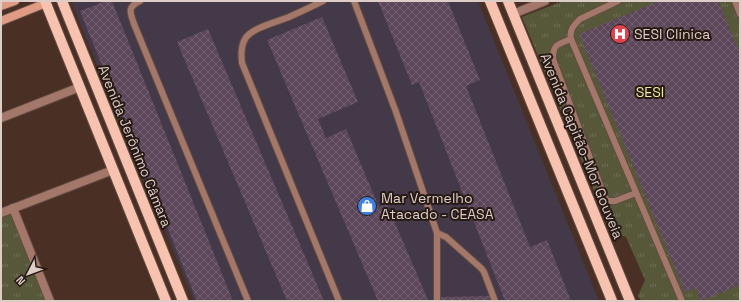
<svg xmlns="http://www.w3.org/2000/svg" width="741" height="302" font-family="'Space Grotesk',sans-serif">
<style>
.commercial{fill:#443949}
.park{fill:url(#park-tufts)}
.building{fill:url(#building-cross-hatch)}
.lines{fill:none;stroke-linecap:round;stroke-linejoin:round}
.lane-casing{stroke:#644b41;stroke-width:8}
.street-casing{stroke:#644b41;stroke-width:10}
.secondary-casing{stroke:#644b41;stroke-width:10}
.primary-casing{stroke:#644b41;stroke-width:12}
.lane{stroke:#a37769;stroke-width:6}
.street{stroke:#a37769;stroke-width:8}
.secondary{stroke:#e09b84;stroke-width:8}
.primary{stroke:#f8c2b0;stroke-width:10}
.labels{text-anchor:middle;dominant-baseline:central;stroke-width:4;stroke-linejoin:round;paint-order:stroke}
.poi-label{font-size:14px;fill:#decdc6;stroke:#271a15;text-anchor:start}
.park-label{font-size:14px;fill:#e6ea99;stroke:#271a15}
.street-label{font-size:14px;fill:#decdc6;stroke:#271a15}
</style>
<defs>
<pattern id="park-tufts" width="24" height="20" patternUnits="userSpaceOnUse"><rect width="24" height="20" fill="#57583a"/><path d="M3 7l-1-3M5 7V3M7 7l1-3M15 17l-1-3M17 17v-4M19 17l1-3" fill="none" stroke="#6f6f55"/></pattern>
<pattern id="building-cross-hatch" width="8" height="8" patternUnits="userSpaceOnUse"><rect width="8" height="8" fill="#5c465a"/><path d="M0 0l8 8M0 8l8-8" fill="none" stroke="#736070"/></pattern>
</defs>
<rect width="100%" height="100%" fill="#492f24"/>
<path class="commercial" d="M 71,1 L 478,1 L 599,301 L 194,301 Z"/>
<g class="park">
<path d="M 563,1 L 740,1 L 740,301 L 641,301 L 638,296 L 645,280 L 626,237 L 611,232 L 522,17 Z"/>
<path d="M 15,206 L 47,301 L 1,301 L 1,212 Z"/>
</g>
<g class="building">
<path d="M 106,1 L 112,1 L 233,301 L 197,301 L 80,11 Z"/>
<path d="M 378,1 L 448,1 L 480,80 L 466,86 L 530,247 L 547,240 L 571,301 L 505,301 L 419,82 L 412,85 Z"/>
<path d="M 660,1 L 718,1 L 740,54 L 740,285 L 701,301 L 695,288 L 685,292 L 579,34 Z"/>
<path d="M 322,17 L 358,102 L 318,119 L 326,138 L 346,129 L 379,207 L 387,204 L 428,300 L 426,301 L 378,301 L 267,40 Z"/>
<path d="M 208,29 L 324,301 L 287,301 L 177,42 Z"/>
<path d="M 492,296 L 492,301 L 441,301 L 441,297 Z"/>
</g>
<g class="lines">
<defs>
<g id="lane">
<path d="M 140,1 C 127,7 130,12 134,24 L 248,301"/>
<path d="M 323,1 C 311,7 300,12 289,17 C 277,22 251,28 245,39 C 241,46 241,55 242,63 L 339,301"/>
<path d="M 354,1 L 396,112 L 437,233 L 437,301"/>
<path d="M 618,1 L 580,19 C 574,25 569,30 571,39 L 682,301"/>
<path d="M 735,1 L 740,14"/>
<path d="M 571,39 C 558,45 553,43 553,59 L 605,198 L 608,201 L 615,201 L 636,193"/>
<path d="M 437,233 L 446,237 L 481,268 L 484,272 L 495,301"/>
</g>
<g id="street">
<path d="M 513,14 L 545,1"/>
<path d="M 1,118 L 80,87"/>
<path d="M 13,208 L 50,301"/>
<path d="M 1,213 L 113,170"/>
</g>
<g id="secondary">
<path d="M 1,6 L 15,1"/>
<path d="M 1,21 L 46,3"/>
</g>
<g id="primary">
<path d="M 45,1 L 166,301"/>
<path d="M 62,1 L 183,301"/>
<path d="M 490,1 L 612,301"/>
<path d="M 508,1 L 630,301"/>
</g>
</defs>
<use href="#lane" class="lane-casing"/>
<use href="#street" class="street-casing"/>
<use href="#secondary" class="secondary-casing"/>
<use href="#primary" class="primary-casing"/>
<use href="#lane" class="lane"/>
<use href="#street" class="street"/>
<use href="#secondary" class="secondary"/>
<use href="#primary" class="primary"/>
</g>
<defs>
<symbol id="hospital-disc" viewBox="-11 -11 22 22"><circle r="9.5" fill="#e0444e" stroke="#271a15"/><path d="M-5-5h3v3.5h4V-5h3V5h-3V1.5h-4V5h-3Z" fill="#fff"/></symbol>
<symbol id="shop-disc" viewBox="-11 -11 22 22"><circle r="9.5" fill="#3f7fe0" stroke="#271a15"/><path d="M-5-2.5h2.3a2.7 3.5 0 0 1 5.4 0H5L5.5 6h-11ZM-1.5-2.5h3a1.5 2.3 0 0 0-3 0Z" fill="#fff"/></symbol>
</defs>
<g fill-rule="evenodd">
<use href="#hospital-disc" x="609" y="23" width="22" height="22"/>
<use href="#shop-disc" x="356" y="195" width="22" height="22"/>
</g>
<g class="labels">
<g class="poi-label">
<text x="634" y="34">SESI Clínica</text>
<text x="381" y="198">Mar Vermelho<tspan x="381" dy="16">Atacado - CEASA</tspan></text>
</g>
<g class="park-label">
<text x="650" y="92">SESI</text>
</g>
<g class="street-label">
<text transform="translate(135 146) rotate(68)">Avenida Jerônimo Câmara</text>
<text transform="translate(582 146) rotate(68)">Avenida Capitão-Mor Gouveia</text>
</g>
</g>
<rect width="741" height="302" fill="none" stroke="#decdc6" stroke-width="4"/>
<g transform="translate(28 274) rotate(228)" stroke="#271a15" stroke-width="3" paint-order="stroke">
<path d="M0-3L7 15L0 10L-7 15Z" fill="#decdc6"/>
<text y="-6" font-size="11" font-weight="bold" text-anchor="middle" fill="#decdc6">N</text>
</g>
</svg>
